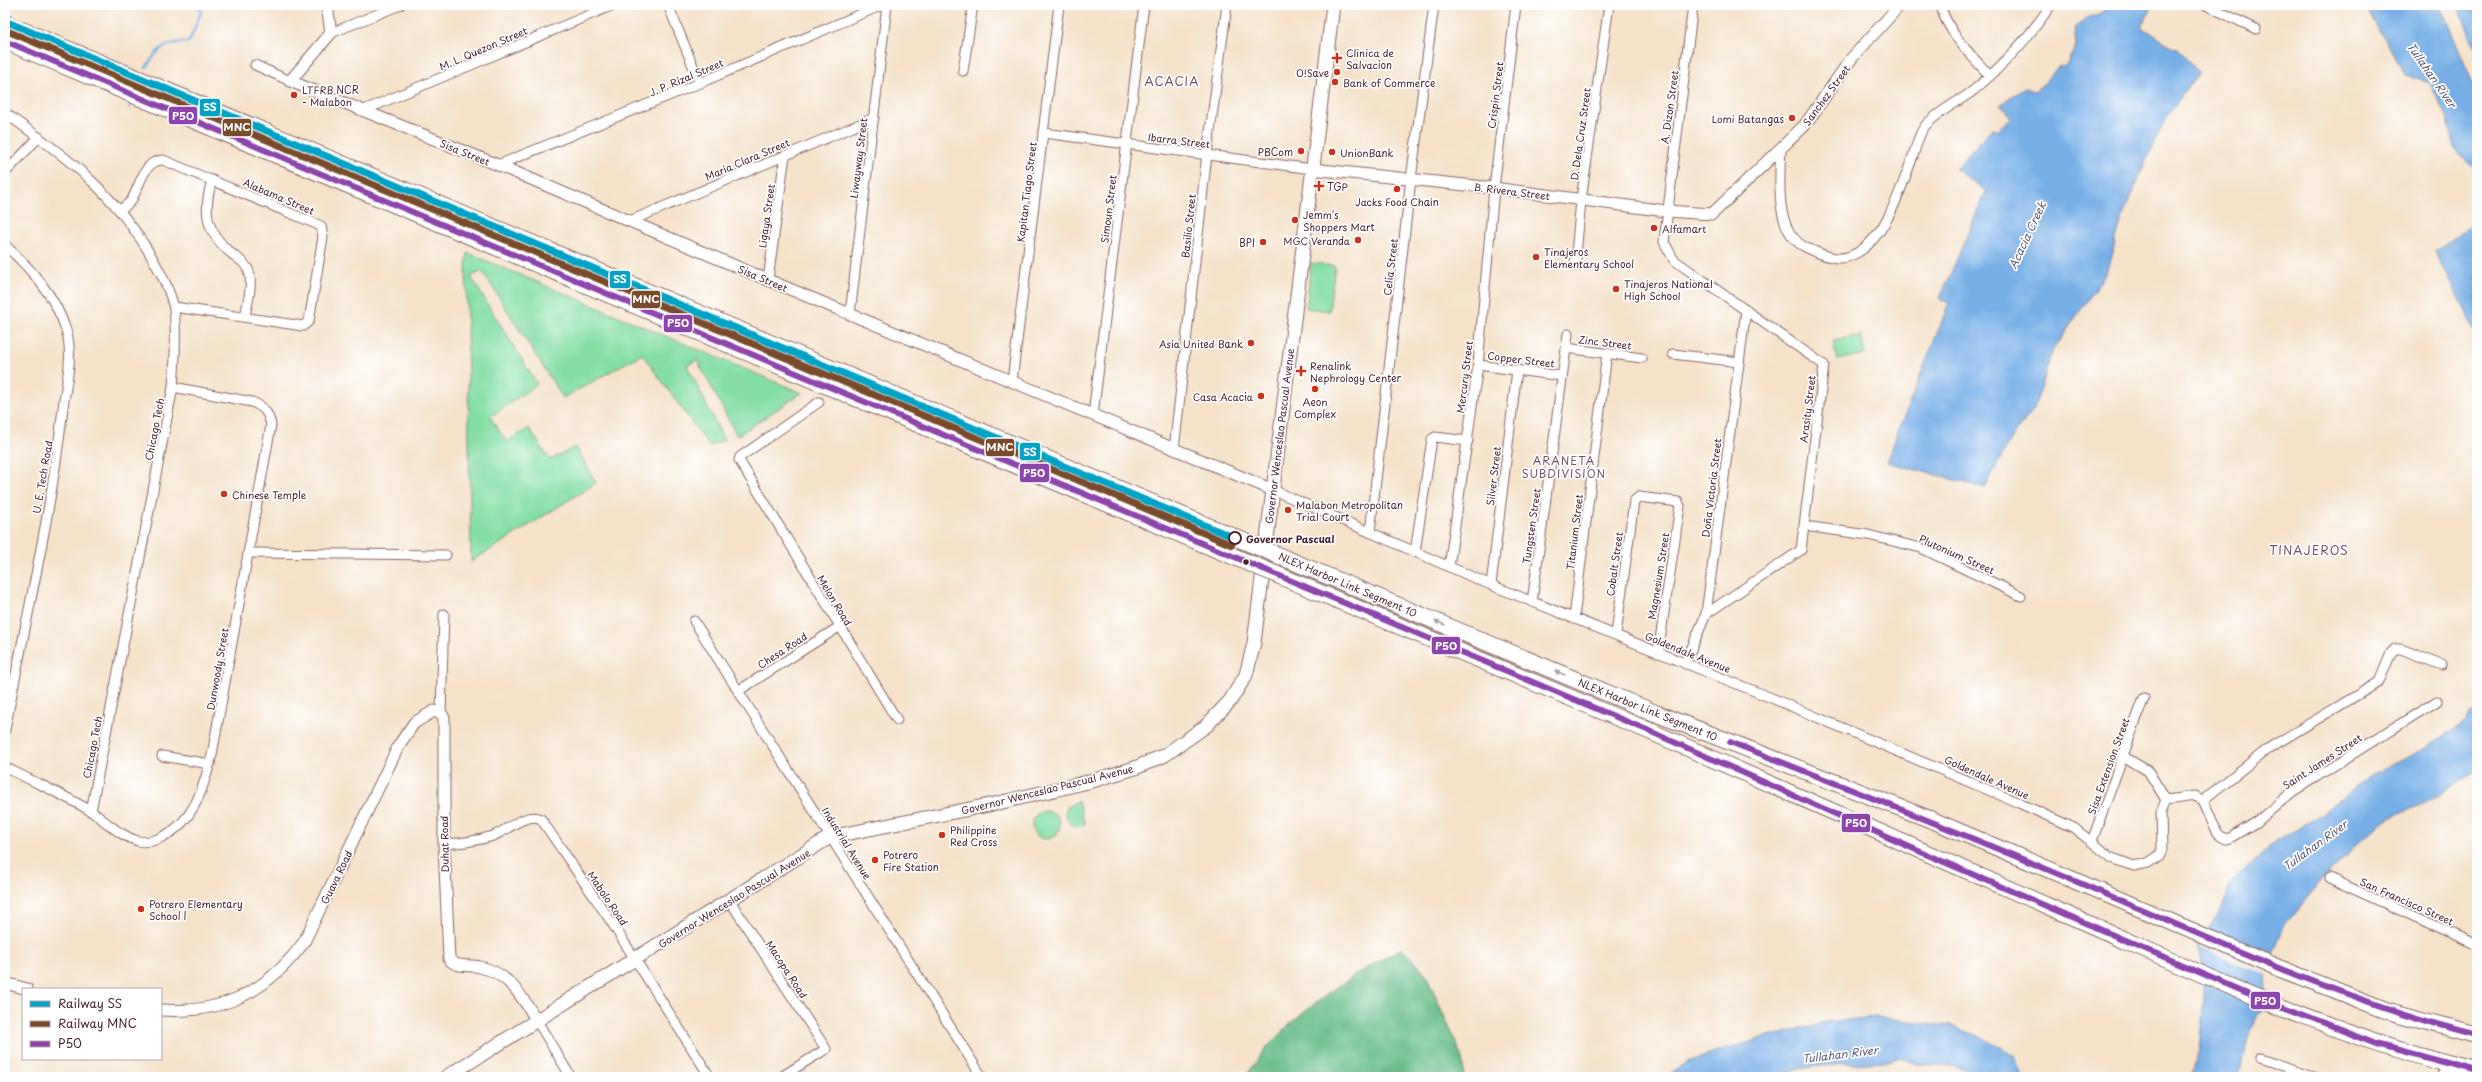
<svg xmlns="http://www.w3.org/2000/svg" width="2482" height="1082" font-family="'Playpen Sans',sans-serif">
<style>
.green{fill:#84dea4;stroke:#677e68}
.forest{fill:#6bbd8a;stroke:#5a6e5a}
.water{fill:#77afe6;stroke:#606788}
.pier{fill:#f5e2c9}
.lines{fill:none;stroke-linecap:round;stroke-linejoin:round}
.stream{stroke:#77afe6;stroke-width:2.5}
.minor-casing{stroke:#866362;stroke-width:11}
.tertiary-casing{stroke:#866362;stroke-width:13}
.secondary-casing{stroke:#866362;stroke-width:15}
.motorway-casing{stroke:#866362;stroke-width:18}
.minor{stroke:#fff;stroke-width:9}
.tertiary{stroke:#fff;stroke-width:11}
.secondary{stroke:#fff;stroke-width:13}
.motorway{stroke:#fff;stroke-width:16}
.motorway-bridge-casing{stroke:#866362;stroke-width:18;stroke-linecap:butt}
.motorway-bridge{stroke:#fff;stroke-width:16}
.bus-1-casing{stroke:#fff;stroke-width:9}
.bus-1{stroke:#8e44ad;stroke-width:6}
.rail-1-casing{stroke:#fff;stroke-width:10}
.rail-2-casing{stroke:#fff;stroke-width:10}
.rail-1{stroke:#04a2c6;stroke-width:7}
.rail-2{stroke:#7a4b2a;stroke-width:7}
.oneway{fill:#ae9aa0}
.poi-dot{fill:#c8321e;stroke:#fff;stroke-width:1.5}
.stop-dot{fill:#fff;stroke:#4a1f2b;stroke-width:2}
.bus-dot{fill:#4a1f2b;stroke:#fff;stroke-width:1.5}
.labels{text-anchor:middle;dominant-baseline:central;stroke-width:3.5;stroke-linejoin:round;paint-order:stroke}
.street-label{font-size:10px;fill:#4a1f2b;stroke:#fff}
.poi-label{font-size:10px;fill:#4a1f2b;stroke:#fff;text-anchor:start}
.stop-label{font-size:10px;font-weight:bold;fill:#4a1f2b;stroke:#fff;text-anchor:start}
.water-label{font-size:11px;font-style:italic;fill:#5c5976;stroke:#fff}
.neighbourhood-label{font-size:11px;letter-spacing:1px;fill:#745268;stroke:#fff}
.quarter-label{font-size:12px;letter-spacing:1px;fill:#745268;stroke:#fff}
.line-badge{stroke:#fff;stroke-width:1.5}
.badge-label{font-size:11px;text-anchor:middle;font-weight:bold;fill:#fff}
</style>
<rect width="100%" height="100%" fill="#fff"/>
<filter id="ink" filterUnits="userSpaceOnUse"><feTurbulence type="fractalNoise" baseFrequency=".025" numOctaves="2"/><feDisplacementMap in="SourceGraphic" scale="8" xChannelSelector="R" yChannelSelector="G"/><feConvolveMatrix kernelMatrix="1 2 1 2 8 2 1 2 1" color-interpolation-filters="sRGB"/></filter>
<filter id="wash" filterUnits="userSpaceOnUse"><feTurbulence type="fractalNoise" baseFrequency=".012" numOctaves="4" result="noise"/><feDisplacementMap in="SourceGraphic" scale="16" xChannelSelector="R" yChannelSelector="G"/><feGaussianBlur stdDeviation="0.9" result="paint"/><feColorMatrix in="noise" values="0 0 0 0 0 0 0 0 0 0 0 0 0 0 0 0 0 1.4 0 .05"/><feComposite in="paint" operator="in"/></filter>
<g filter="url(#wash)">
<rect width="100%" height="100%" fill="#f5e2c9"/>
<g class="green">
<path d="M 468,253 L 802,393 L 737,436 L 697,360 L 687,365 L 724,440 L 709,446 L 642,354 L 563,398 L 482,271 L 471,277 L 537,384 L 490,417 L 507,442 L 529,428 L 550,460 L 576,447 L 596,483 L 471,562 L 466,264 Z"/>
<path d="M 1311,263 L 1335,266 L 1329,311 L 1306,308 Z"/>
<path d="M 1861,335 L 1865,354 L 1837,360 L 1833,341 Z"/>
<path d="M 1078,801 L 1085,824 L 1077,827 L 1070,824 L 1065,814 L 1067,807 Z"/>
<circle cx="1046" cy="825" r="14"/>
</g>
<path class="forest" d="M 1402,948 L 1426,974 L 1462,1056 L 1464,1077 L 1245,1077 C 1253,1067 1260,1055 1269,1045 C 1305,1006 1356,973 1402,948 Z"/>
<g class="water">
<path d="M 2153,5 L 2141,27 L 2178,50 L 2199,72 L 2166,118 L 2150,152 L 2125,210 L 2106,273 L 2052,352 L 2034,409 L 2013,435 L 1985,488 L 1886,462 L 1949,303 L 1940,298 L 1986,191 L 1955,169 L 1992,128 L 1996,131 L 2012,117 L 2000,105 L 2025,88 L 2036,91 L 2058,67 L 2066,65 L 2076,46 L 2074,28 L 2087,18 L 2103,12 L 2106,6 Z"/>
<path d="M 2364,5 L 2440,5 L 2477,93 L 2477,170 L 2454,148 L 2446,117 L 2430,83 L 2406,75 Z"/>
<path d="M 2458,5 L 2477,5 L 2477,53 Z"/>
<path d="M 2477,221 L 2477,341 L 2466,312 L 2435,251 Z"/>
<path d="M 2477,709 L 2477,771 L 2429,800 L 2393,816 L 2363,837 L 2349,854 L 2330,870 L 2285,925 L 2265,974 L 2267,1001 L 2262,1011 L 2257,1013 L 2249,1034 L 2242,1067 L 2236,1077 L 2191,1077 L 2199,1049 L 2204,996 L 2204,978 L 2199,945 L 2202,938 L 2219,913 L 2231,883 L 2277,841 L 2311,821 L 2375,773 L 2423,749 L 2466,722 L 2471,714 Z"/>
<path d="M 1877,1017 L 1951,1026 L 1982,1037 L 2014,1056 L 2022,1077 L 1983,1077 L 1980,1074 L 1951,1066 L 1917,1064 L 1899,1058 L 1883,1062 L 1805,1067 L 1780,1077 L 1666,1077 L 1687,1062 L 1735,1046 L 1826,1022 Z"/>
</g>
<path class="pier" d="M 2203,943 L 2269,970 L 2267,975 L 2201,948 Z"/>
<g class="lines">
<g class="stream">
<path d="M 146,68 C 158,48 164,42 189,42 L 202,10 L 196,5"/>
<path d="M 129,108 L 133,100"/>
</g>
</g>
</g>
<g filter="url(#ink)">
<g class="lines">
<defs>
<g id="minor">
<path d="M 668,5 L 700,83"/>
<path d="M 1693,5 L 1664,242 L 1674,260 L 1824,365 L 1801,550 L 1706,614"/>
<path d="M 1940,5 C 1949,34 1969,53 1989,75"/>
<path d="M 2206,5 L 2256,29"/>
<path d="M 331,33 L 400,5"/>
<path d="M 255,65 L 290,81"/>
<path d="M 963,71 L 973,5"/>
<path d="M 362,111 L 613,5"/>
<path d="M 5,113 C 67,157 116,193 154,261 C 162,275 171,293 174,309 C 177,335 175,362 173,387 L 91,811"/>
<path d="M 1044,133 L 1312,169"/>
<path d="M 1781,148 C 1780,178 1773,233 1807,248 C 1819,253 1834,261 1847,257 C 1884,247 1901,188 1913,156 C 1916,147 1919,133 1925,126 C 1938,111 1959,102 1974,90 C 2003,66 2030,36 2051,5"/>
<path d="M 498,165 L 700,83 L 882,5"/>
<path d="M 5,173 L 39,137"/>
<path d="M 212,180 C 203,211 205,232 232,254 C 240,260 249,265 250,277 C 252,290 247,304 245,317"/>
<path d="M 121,210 C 124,207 128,204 131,201 C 140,187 143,160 163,160 L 321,226 L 323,237 L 309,321 L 303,326 L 174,307"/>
<path d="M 630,221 L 874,118"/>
<path d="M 5,245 C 31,269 55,295 66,330 C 74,355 66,383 63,408 C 51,516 25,623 5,730"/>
<path d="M 1575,266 L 1581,200 L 1609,5"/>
<path d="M 768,280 L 785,155"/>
<path d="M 850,314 L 887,5"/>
<path d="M 1566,348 L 1642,358"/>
<path d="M 1673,354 L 1739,362"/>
<path d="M 1478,365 L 1562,376"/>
<path d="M 1012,381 L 1059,5"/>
<path d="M 819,402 L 740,457 L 739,460 L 897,720"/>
<path d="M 1093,415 L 1144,5"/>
<path d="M 1174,450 L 1207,154 L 1227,5"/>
<path d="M 1273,490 L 1491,585 L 1774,699 L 2019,803 L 2074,828 L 2112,858 L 2134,866 L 2148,863 L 2160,855 L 2162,849 L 2161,812 L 2166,800 L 2195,796 L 2203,800 L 2218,834 L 2225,839 L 2230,838 L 2258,821 L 2292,792 L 2437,701"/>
<path d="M 1811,527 L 1868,535 L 1921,548 L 2021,596"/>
<path d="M 1370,532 L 1411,179 L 1434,5"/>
<path d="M 1415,552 L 1432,439 L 1435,437 L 1468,441"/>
<path d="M 249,553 L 446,555"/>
<path d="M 1449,567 L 1478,365 L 1494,188 L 1516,5"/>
<path d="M 1491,585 L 1517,370"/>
<path d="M 1532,602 L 1568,334"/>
<path d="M 1574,618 L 1607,353"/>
<path d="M 694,621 L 982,1077"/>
<path d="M 1616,634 L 1634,501 L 1639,497 L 1678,502 L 1680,506 L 1658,653"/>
<path d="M 1685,664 L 1706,614 L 1746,310"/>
<path d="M 738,691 L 839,627"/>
<path d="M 441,713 L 444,614"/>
<path d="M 162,756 L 210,764"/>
<path d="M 2123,756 L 2148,771 L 2166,800"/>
<path d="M 5,767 C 33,782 65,795 92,812 C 107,822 120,836 138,841 C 147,843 157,840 164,836 C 195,821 204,785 212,755 L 271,425 C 268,412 264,407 252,402 L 173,387"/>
<path d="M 2203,800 L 2269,748 L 2379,682 L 2391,653 L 2395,649 L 2401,649 L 2442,665"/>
<path d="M 2092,841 L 2144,698"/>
<path d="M 444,844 C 461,843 477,841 493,836 C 506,831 528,811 541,819 L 612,923 L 710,1077"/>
<path d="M 2329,878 L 2477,945"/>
<path d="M 730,901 L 826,1049 L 781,1077"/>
<path d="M 537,1021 L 571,1077"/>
<path d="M 2260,1058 L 2316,1077"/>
<path d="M 2443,1077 L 2444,1069"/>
</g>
<g id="tertiary">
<path d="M 327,5 L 331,33 L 290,81 L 498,165 L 768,280 L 1273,490"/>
<path d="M 1312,169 L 1494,188 L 1666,211 L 1712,214 L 1805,125 L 1851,59 L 1900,5"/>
<path d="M 5,983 L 27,989"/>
<path d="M 161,1010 C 223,1014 267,992 304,942 L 399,745 L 414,723 L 434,711 L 441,713 L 444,718 L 444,844 L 449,959 C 458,969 468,964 480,967 C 509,973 523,998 537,1021"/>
</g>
<path id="secondary" d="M 446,1077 L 830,837 L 994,804 L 1092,781 L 1135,768 L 1165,755 L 1206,726 L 1230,701 L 1246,675 L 1254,643 L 1333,5"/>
<g id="motorway">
<path d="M 2064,876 L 2281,969 L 2388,1011 L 2477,1035"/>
<path d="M 2052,908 C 2191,968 2328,1037 2477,1071"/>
</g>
</defs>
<use href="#minor" class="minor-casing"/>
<use href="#tertiary" class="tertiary-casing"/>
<use href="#secondary" class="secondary-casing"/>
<use href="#motorway" class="motorway-casing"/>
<use href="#minor" class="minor"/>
<use href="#tertiary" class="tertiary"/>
<use href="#secondary" class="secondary"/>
<use href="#motorway" class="motorway"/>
<defs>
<g id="motorway-bridge">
<path d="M 5,23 L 1655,713 L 1932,820 L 2064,876"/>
<path d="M 5,41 L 1647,730 L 2052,908"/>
</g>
</defs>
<use href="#motorway-bridge" class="motorway-bridge-casing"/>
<use href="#motorway-bridge" class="motorway-bridge"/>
<defs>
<g id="bus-1">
<path d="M 5,41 L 1647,730 L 1914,849 L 2268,1002 L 2376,1044 L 2477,1071"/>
<path d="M 1730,742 C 1859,792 1988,844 2115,898 C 2234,949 2351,1003 2477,1035"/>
</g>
</defs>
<use href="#bus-1" class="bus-1-casing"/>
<use href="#bus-1" class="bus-1"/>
<defs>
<path id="rail-1" d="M 5,21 L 1235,538"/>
<path id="rail-2" d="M 5,30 L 1232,545"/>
</defs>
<use href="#rail-1" class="rail-1-casing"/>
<use href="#rail-2" class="rail-2-casing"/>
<use href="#rail-1" class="rail-1"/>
<use href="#rail-2" class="rail-2"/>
</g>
<defs><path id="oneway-solid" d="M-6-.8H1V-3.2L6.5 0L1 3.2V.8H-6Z"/></defs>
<g class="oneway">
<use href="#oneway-solid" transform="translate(1440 623) rotate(-157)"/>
<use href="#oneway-solid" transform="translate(1560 673) rotate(-157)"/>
</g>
</g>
<g class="poi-dot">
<path d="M1335 52h4v4h4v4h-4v4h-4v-4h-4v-4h4z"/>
<circle cx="1337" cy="72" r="4"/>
<circle cx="1335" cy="82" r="4"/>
<circle cx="294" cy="95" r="4"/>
<circle cx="1792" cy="118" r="4"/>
<circle cx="1301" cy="151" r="4"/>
<circle cx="1332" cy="152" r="4"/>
<path d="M1317 180h4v4h4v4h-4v4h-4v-4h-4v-4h4z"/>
<circle cx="1397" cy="189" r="4"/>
<circle cx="1295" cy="220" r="4"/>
<circle cx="1654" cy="228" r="4"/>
<circle cx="1358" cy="240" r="4"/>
<circle cx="1263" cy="242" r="4"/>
<circle cx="1536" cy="257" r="4"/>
<circle cx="1616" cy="289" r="4"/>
<circle cx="1251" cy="343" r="4"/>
<path d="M1299 365h4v4h4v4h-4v4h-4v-4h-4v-4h4z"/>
<circle cx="1315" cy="389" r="4"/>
<circle cx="1261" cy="396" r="4"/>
<circle cx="224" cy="494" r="4"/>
<circle cx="1288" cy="510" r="4"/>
<circle cx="942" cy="835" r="4"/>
<circle cx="875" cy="860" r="4"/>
<circle cx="141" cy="909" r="4"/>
</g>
<circle class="stop-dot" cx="1235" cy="538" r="6"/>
<circle class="bus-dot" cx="1246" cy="562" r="3.5"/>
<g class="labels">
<g class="street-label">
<text transform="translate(483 48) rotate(-23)">M. L. Quezon Street</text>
<text transform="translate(686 77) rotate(-23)">J. P. Rizal Street</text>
<text transform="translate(1495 95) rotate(-83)">Crispin Street</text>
<text transform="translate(1826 95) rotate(-54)">Sanchez Street</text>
<text transform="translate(1669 107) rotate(-82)">A. Dizon Street</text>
<text transform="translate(1580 134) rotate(-82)">D. Dela Cruz Street</text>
<text transform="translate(1179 140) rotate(7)">Ibarra Street</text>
<text transform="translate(465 152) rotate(22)">Sisa Street</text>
<text transform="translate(858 158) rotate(-83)">Liwayway Street</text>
<text transform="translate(747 159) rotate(-23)">Maria Clara Street</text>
<text transform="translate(1512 191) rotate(7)">B. Rivera Street</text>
<text transform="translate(1026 192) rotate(-83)">Kapitan Tiago Street</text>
<text transform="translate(279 196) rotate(23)">Alabama Street</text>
<text transform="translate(1108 209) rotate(-83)">Simoun Street</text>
<text transform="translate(766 216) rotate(-82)">Ligaya Street</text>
<text transform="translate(1188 226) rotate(-84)">Basilio Street</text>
<text transform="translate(1390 267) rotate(-83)">Celia Street</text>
<text transform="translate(763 278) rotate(23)">Sisa Street</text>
<text transform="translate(1605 342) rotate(7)">Zinc Street</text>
<text transform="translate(1521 359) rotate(7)">Copper Street</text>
<text transform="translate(1464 377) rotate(-83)">Mercury Street</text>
<text transform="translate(1807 409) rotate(-83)">Arasity Street</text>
<text transform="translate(154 429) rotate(-79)">Chicago Tech</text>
<text transform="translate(1279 436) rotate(-83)">Governor Wenceslao Pascual Avenue</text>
<text transform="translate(1493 476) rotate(-83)">Silver Street</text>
<text transform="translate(42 477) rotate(-80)">U. E. Tech Road</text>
<text transform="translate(1711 488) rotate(-83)">Doña Victoria Street</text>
<text transform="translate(1531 526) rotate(-82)">Tungsten Street</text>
<text transform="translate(1574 532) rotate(-83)">Titanium Street</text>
<text transform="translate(1957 554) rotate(24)">Plutonium Street</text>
<text transform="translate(1614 564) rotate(-82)">Cobalt Street</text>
<text transform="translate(1658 576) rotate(-81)">Magnesium Street</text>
<text transform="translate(1348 584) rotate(23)">NLEX Harbor Link Segment 10</text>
<text transform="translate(835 600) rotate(59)">Melon Road</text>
<text transform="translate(782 650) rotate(-33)">Chesa Road</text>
<text transform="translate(1688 652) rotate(22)">Goldendale Avenue</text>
<text transform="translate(217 669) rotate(-80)">Dunwoody Street</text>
<text transform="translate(1648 709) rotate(22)">NLEX Harbor Link Segment 10</text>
<text transform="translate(92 747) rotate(-79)">Chicago Tech</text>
<text transform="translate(2322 761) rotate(-33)">Saint James Street</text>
<text transform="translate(2108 766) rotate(-70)">Sisa Extension Street</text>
<text transform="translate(1987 777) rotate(24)">Goldendale Avenue</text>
<text transform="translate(1047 789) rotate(-14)">Governor Wenceslao Pascual Avenue</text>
<text transform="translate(847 843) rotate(58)">Industrial Avenue</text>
<text transform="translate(444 844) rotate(-91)">Duhat Road</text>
<text transform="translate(336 877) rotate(-64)">Guava Road</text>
<text transform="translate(608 898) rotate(56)">Mabolo Road</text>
<text transform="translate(734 898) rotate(-32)">Governor Wenceslao Pascual Avenue</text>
<text transform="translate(2407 901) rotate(24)">San Francisco Street</text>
<text transform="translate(787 969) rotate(57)">Macopa Road</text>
</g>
<g class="poi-label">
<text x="1346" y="52">Clinica de<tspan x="1346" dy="12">Salvacion</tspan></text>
<text x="1329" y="72" text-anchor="end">O!Save</text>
<text x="1343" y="82">Bank of Commerce</text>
<text x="302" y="89">LTFRB NCR<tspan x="302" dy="12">- Malabon</tspan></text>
<text x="1784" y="118" text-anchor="end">Lomi Batangas</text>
<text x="1293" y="151" text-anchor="end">PBCom</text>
<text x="1340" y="152">UnionBank</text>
<text x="1327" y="186">TGP</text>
<text x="1397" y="201" text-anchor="middle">Jacks Food Chain</text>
<text x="1303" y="214">Jemm's<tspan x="1303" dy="12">Shoppers Mart</tspan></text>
<text x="1662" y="228">Alfamart</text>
<text x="1350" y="240" text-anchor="end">MGC Veranda</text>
<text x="1255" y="242" text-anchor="end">BPI</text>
<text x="1544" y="251">Tinajeros<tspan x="1544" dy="12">Elementary School</tspan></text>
<text x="1624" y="283">Tinajeros National<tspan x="1624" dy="12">High School</tspan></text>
<text x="1243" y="343" text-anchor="end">Asia United Bank</text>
<text x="1310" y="365">Renalink<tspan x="1310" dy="12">Nephrology Center</tspan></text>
<text x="1253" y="396" text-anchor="end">Casa Acacia</text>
<text x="1315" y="401" text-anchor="middle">Aeon<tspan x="1315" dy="12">Complex</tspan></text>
<text x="232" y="494">Chinese Temple</text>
<text x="1296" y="504">Malabon Metropolitan<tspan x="1296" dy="12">Trial Court</tspan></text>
<text x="950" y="829">Philippine<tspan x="950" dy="12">Red Cross</tspan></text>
<text x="883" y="854">Potrero<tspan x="883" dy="12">Fire Station</tspan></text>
<text x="149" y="903">Potrero Elementary<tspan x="149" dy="12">School I</tspan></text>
</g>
<g class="stop-label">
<text x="1246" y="538">Governor Pascual</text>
</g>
<g class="water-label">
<text transform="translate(2432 75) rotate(55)">Tullahan River</text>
<text transform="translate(2027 235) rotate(-65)">Acacia Creek</text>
<text transform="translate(2315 845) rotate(-36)">Tullahan River</text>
<text transform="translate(1840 1054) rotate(-7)">Tullahan River</text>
</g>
<g class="neighbourhood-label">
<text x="1564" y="460">ARANETA<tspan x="1564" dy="13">SUBDIVISION</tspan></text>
</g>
<g class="quarter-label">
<text x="1172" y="81">ACACIA</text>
<text x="2309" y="550">TINAJEROS</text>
</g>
</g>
<g class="line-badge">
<rect x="199" y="98" width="22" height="19" rx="4" fill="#04a2c6"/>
<rect x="168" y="106" width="30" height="19" rx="4" fill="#8e44ad"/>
<rect x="222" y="118" width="30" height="19" rx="4" fill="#7a4b2a"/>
<rect x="609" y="270" width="22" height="19" rx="4" fill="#04a2c6"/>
<rect x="631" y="290" width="30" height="19" rx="4" fill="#7a4b2a"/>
<rect x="663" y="314" width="30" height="19" rx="4" fill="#8e44ad"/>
<rect x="985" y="438" width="30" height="19" rx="4" fill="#7a4b2a"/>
<rect x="1019" y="442" width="22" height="19" rx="4" fill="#04a2c6"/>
<rect x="1019" y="463" width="31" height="20" rx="4" fill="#8e44ad"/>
<rect x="1431" y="636" width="30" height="19" rx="4" fill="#8e44ad"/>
<rect x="1841" y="813" width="30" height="20" rx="4" fill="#8e44ad"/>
<rect x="2250" y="991" width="31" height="19" rx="4" fill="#8e44ad"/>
</g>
<g class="badge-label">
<text x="210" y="111">SS</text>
<text x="183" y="120">P50</text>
<text x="237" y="131">MNC</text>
<text x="620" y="283">SS</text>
<text x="646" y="303">MNC</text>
<text x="678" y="327">P50</text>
<text x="1000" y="451">MNC</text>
<text x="1030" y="456">SS</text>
<text x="1034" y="477">P50</text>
<text x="1446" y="650">P50</text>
<text x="1856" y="827">P50</text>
<text x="2265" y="1005">P50</text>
</g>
<rect width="2482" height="1082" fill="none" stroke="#fff" stroke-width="20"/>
<rect x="22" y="988" width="140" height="72" fill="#ffffff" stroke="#b7a5aa"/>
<rect x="30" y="1001" width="20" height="6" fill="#04a2c6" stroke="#b7a5aa"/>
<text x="58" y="1008" font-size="12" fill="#4a1f2b">Railway SS</text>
<rect x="30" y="1021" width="20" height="6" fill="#7a4b2a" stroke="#b7a5aa"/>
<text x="58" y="1028" font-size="12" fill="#4a1f2b">Railway MNC</text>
<rect x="30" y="1041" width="20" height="6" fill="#8e44ad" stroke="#b7a5aa"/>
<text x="58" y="1048" font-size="12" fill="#4a1f2b">P50</text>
</svg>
